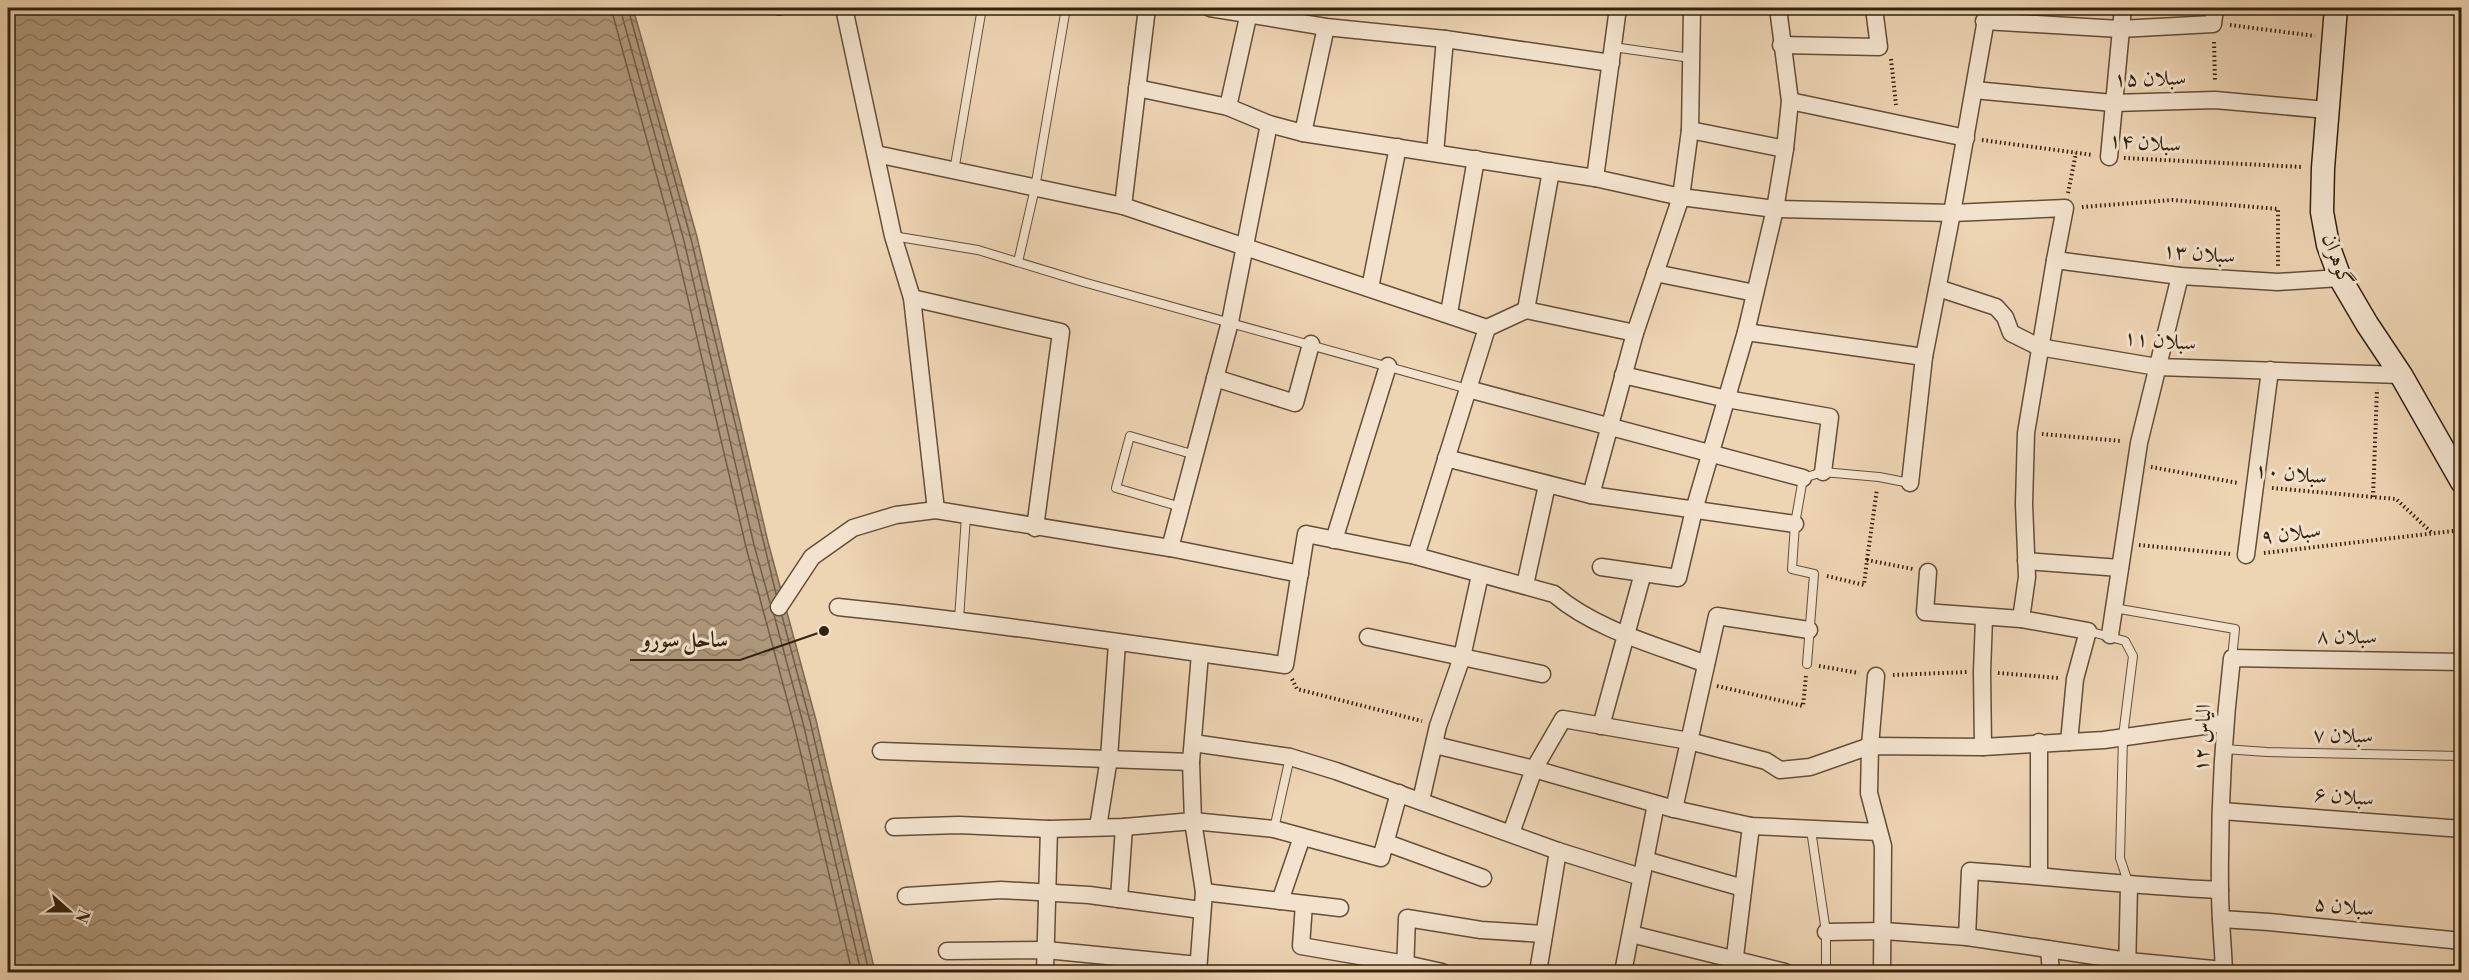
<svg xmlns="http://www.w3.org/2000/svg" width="2469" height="980" font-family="'Libre Bodoni',Amiri,serif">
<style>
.water{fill:url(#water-waves);stroke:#7e684f;stroke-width:1.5}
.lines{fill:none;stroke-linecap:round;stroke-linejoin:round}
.shore{stroke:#725c44;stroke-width:1.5}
.lane-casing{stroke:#634e37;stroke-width:10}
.street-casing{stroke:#634e37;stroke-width:19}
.secondary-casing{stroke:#35220e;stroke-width:25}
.path{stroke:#35220e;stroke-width:4;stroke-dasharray:1.5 3;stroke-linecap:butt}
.lane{stroke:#f3e3ce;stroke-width:8}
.street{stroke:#f3e3ce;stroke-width:16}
.secondary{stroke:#f3e3ce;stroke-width:22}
.labels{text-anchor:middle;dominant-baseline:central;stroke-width:6;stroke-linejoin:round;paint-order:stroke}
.street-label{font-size:21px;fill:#35220e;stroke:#f3e3ce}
.leader{fill:none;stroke:#35220e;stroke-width:2}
.callout-dot{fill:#35220e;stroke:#f3e3ce;stroke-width:2}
.callout-label{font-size:22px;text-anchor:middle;font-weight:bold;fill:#35220e;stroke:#f3e3ce;stroke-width:6;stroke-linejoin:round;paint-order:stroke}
</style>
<defs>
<pattern id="water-waves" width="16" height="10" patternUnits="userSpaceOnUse" patternTransform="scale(1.5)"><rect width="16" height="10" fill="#ae977b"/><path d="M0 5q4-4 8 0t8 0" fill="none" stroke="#8e7b63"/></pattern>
</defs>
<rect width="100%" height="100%" fill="#edd4b3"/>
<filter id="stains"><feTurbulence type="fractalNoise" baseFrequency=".00333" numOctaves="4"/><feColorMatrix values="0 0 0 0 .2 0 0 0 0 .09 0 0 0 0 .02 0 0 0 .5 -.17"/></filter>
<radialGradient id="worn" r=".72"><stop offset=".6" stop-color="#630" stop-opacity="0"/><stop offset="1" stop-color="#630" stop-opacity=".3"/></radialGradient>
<path class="water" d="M 8,8 L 633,8 L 697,237 L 768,542 L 816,720 L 875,972 L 8,972 Z"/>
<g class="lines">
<g class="shore">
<path d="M 611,8 L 675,243 L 746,547 L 794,725 L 852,972"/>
<path d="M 620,8 L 684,241 L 754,545 L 770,603"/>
<path d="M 628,8 L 691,239 L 776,594"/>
<path d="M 774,615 L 803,723 L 861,972"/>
<path d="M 782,616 L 810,721 L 869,972"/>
</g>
<defs>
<g id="lane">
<path d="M 779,11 L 794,8"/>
<path d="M 1613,47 L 1691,58"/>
<path d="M 954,171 L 982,8"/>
<path d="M 893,236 L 978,250 L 1083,282 L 1468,389"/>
<path d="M 1018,262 L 1035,188 L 1066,8"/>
<path d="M 1181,507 L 1116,488 L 1130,436 L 1195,455"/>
<path d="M 2114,608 L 2235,629 L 2232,658"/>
<path d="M 959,619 L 966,516"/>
<path d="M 2088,631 L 2125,641 L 2133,656 L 2123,736 L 2120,858 L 2129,885"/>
<path d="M 1807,664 L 1814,574 L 1792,569 L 1795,524 L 1803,478 L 1823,472 L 1879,477 L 1910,483"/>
<path d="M 2224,749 L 2267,752 L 2462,756"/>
<path d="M 1274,829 L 1290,757"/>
<path d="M 1811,830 L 1826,932 L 1826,972"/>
</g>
<g id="street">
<path d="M 844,8 L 893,236 L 912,298 L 936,510 L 1170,548 L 1300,574"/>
<path d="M 1210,8 L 1326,27 L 1445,39 L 1611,63"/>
<path d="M 1984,21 L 2120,29 L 2213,24 L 2215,8"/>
<path d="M 1781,45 L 1879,47 L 1874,8"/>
<path d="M 1137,88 L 1228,107 L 1269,124"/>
<path d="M 1974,90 L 2113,103 L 2215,100 L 2327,110"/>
<path d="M 1790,101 L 1966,138"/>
<path d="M 1228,107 L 1250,8"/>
<path d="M 1690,130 L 1785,149"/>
<path d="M 1303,133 L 1326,27"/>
<path d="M 1435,153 L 1445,39"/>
<path d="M 876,154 L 1123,206 L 1487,328"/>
<path d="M 2109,157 L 2123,8"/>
<path d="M 1595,178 L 1618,8"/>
<path d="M 1123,206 L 1147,8"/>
<path d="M 2055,260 L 2180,276 L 2278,282 L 2340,278"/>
<path d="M 1655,273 L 1755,293"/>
<path d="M 1370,288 L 1398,147"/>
<path d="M 1938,288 L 1996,307 L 2005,317 L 2011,333 L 2039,347 L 2157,367 L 2401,375"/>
<path d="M 912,298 L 1061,332 L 1035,528"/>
<path d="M 1526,310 L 1551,171"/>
<path d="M 1449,313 L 1476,159"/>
<path d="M 1746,332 L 1924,357"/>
<path d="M 1623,375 L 1727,399 L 1830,417 L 1823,472"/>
<path d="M 1215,378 L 1295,403 L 1311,344"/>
<path d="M 1468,389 L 1803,478"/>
<path d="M 1446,458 L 1591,495 L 1795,524"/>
<path d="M 1910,483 L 1924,357 L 1952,213 L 1988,8"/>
<path d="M 1591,495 L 1635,333 L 1681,197 L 1690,130 L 1692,8"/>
<path d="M 1334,540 L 1388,366"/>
<path d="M 1170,548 L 1230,322 L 1269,124 L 1303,133 L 1595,178 L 1681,197 L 1775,209 L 1952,213 L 2065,208 L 2055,260 L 2026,433 L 2024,504 L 2027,577 L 2021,619"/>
<path d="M 2246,555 L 2270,370"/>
<path d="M 1416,556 L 1554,594 C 1596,630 1656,645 1706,664"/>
<path d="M 2026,561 L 2120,568"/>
<path d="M 1601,567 L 1678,578 L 1694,510 L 1746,332 L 1775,209 L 1785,149 L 1790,101 L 1778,8"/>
<path d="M 1928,572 L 1925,612 L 2021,619 L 2088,631 L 2075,679 L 2069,742"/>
<path d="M 1525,585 L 1547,485"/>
<path d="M 779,607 L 812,557 L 853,528 L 896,515 L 936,510"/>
<path d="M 838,607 C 987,622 1136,645 1285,665 L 1306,534 L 1416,556 L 1487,328 L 1526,310 L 1635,333"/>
<path d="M 2110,635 L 2139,443 L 2180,276"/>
<path d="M 1368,637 L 1542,674"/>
<path d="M 1876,676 L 1870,746 L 1869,793 L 1883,846 L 1882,972"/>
<path d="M 1601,726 L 1643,573"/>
<path d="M 2039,742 L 2039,876"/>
<path d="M 1193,743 L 1290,757 L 1336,771 L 1558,851 L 1641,877"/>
<path d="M 1435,745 L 1534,769 L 1674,809 L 1751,826 L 1879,832"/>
<path d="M 1983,747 L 1982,672 L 1984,618"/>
<path d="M 881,751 L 1191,762"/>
<path d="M 1421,800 L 1438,726 L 1462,657 L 1480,575"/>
<path d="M 1674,809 L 1717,616 L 1809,630"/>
<path d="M 2222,811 L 2462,829"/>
<path d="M 894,827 L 959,825 L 1049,829 L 1124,827 L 1193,821 L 1274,829 L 1381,858 L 1399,793"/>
<path d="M 1098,827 L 1109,758 L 1117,643"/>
<path d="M 1511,833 L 1534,769 L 1563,719 L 1689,741 L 1766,761 L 1780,770 L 1810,767 L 1870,746 L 1983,747 L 2104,740 L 2225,723"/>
<path d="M 1387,843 L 1483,878"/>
<path d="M 1645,860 L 1743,888"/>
<path d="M 1204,892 L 1340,908"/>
<path d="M 906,896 L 1001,890 L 1089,895 L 1201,910"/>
<path d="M 1119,899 L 1124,827"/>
<path d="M 1280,901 L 1302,837"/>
<path d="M 1304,904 L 1301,946 L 1406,964 L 1442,972"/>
<path d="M 2221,919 L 2269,922 L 2462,941"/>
<path d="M 1826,932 L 1884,931 L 1967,937 L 2128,961 L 2224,970"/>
<path d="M 1631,934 L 1785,972"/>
<path d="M 1967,937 L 1970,871 C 2054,877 2136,886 2220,890"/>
<path d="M 2049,949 L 2051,972"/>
<path d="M 947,951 L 1046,950 L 1198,965"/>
<path d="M 1045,972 L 1049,829"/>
<path d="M 1198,972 L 1204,892 L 1193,821 L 1191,762 L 1200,654"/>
<path d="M 1405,972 L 1407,918 L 1481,930 L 1544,934"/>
<path d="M 1538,972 L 1558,851"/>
<path d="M 1623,972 L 1656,804"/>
<path d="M 1733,972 L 1751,826"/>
<path d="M 2127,972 L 2129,886"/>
<path d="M 2224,972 C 2223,945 2220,918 2220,890 C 2219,813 2223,735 2232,658 L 2462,662"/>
</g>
<path id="secondary" d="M 2336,8 L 2323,168 L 2322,212 L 2328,245 L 2340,278 L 2367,324 L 2401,375 L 2462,482"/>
</defs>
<use href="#lane" class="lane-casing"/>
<use href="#street" class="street-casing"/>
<use href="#secondary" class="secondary-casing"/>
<g class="path">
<path d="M 1891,13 L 1960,8"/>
<path d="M 2230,25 L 2315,36"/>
<path d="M 2214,42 L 2215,82"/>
<path d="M 1891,59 L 1896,105"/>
<path d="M 1982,140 L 2093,155"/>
<path d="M 2124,158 L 2303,167"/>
<path d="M 2068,193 L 2076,153"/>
<path d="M 2082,207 L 2172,200 L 2278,209 L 2278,266"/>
<path d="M 2042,434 L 2121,441"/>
<path d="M 2151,467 L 2238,483"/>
<path d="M 2272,488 L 2396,499 L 2431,532"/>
<path d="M 2373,497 L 2377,389"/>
<path d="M 2139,545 L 2230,554"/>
<path d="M 2264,553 L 2462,530"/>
<path d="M 1867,560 L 1877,489"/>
<path d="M 1827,576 L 1864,585 L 1867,560 L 1913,569"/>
<path d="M 1819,666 L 1859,673"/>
<path d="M 1998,673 L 2059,678"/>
<path d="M 1893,675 L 1967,672"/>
<path d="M 1292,679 L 1297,689 L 1422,721"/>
<path d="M 1717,686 L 1803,706 L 1806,675"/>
</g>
<use href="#lane" class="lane"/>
<use href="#street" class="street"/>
<use href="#secondary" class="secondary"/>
</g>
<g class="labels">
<g class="street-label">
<text transform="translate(2150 79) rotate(-1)">سبلان ۱۵</text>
<text transform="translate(2145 143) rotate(4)">سبلان ۱۴</text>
<text transform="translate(2199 254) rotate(5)">سبلان ۱۳</text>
<text transform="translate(2337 260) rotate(70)">گوهران</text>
<text transform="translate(2160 341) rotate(5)">سبلان ۱۱</text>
<text transform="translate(2291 474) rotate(6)">سبلان ۱۰</text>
<text transform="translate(2291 534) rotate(-7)">سبلان ۹</text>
<text transform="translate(2347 637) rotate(1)">سبلان ۸</text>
<text transform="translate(2343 736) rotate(1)">سبلان ۷</text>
<text transform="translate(2203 738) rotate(-87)">الیاس ۱۲</text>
<text transform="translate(2344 797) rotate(5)">سبلان ۶</text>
<text transform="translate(2344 907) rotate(6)">سبلان ۵</text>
</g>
</g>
<path class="leader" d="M824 631L740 660H630"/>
<circle class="callout-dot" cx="824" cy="631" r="6"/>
<g class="callout-label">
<text x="685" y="647">ساحل سورو</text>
</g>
<rect width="2469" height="980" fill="none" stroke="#edd4b3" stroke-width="30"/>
<rect x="9" y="9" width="2451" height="962" fill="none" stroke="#35220e" stroke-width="3"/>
<rect x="15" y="15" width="2439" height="950" fill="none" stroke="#35220e" stroke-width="1.5"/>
<g transform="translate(69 911) rotate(111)" stroke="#f3e3ce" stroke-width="4.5" paint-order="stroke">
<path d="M0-4.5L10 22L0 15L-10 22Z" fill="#35220e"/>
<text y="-9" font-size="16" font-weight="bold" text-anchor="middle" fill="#35220e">N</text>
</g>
<rect width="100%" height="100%" filter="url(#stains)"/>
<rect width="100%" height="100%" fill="url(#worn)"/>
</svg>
